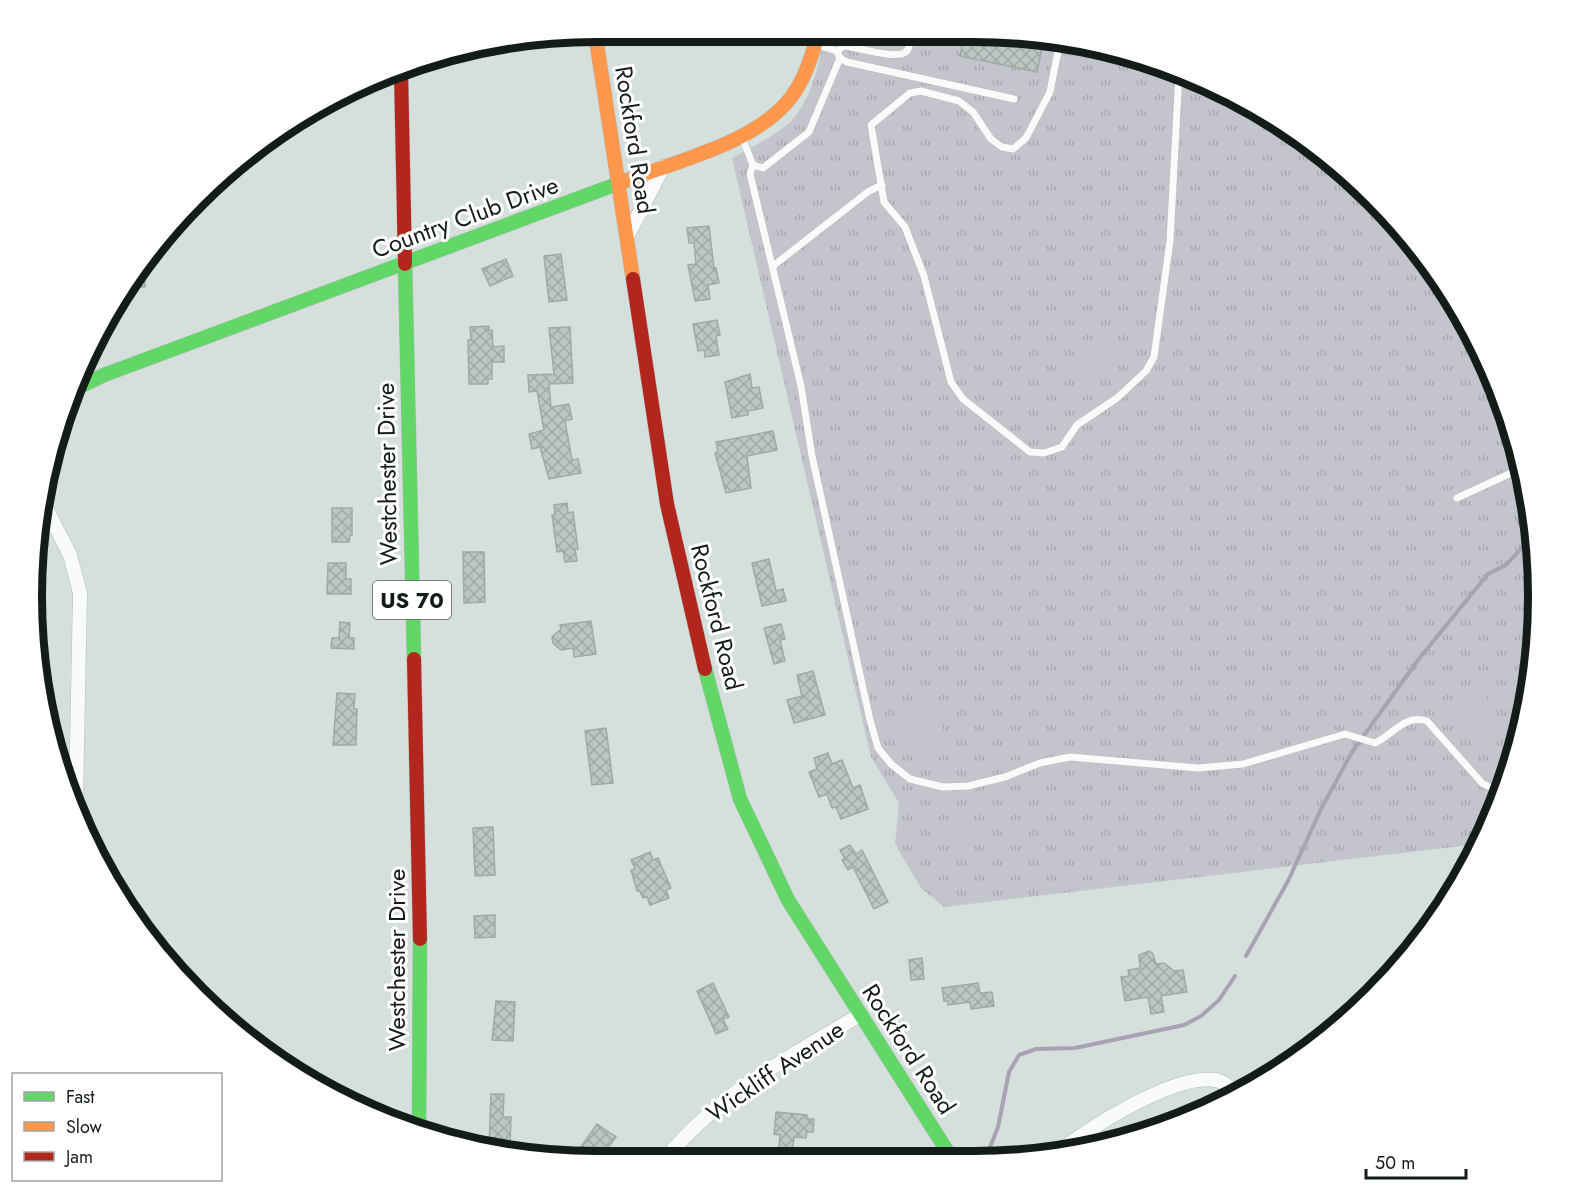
<svg xmlns="http://www.w3.org/2000/svg" width="1570" height="1193" font-family="Jost,sans-serif">
<style>
.grass{fill:url(#grass-tufts)}
.pitch{fill:#c4c4cd}
.lines{fill:none;stroke-linecap:round;stroke-linejoin:round}
.stream{stroke:#a9a2b4;stroke-width:4}
.building{fill:url(#building-cross-hatch);stroke:#a1a9a6;stroke-width:1.5}
.lane-casing{stroke:#b5bebb;stroke-width:8}
.street-casing{stroke:#b5bebb;stroke-width:15}
.fast-casing{stroke:#b5bebb;stroke-width:15}
.slow-casing{stroke:#b5bebb;stroke-width:15}
.jam-casing{stroke:#b5bebb;stroke-width:15}
.lane{stroke:#f9fafa;stroke-width:7}
.street{stroke:#f9fafa;stroke-width:14}
.fast{stroke:#63d668;stroke-width:14}
.slow{stroke:#ff974d;stroke-width:14}
.jam{stroke:#b3261e;stroke-width:14}
.labels{text-anchor:middle;dominant-baseline:central;stroke-width:6;stroke-linejoin:round;paint-order:stroke}
.shield{fill:#fff;stroke:#5a605e;stroke-width:1.5}
.shield-label{font-size:22px;font-weight:bold;fill:#141c19}
.street-label{font-size:24px;fill:#141c19;stroke:#fff}
.rim{fill:none;stroke:#141c19;stroke-width:8}
</style>
<defs>
<pattern id="grass-tufts" width="24" height="20" patternUnits="userSpaceOnUse" patternTransform="scale(1.5)"><rect width="24" height="20" fill="#c4c4cd"/><path d="M3 7l-1-3M5 7V3M7 7l1-3M15 17l-1-3M17 17v-4M19 17l1-3" fill="none" stroke="#a8a8af"/></pattern>
<pattern id="building-cross-hatch" width="8" height="8" patternUnits="userSpaceOnUse" patternTransform="scale(1.5)"><rect width="8" height="8" fill="#bcc5c2"/><path d="M0 0l8 8M0 8l8-8" fill="none" stroke="#a1a9a6"/></pattern>
</defs>
<rect width="100%" height="100%" fill="#d5e0dc"/>
<path class="grass" d="M 826,32 L 1010,33 L 1120,51 L 1224,90 L 1317,148 L 1443,283 L 1496,381 L 1528,487 L 1538,597 L 1528,707 L 1495,813 L 1479,844 L 944,907 L 921,888 L 895,844 L 899,803 L 871,757 L 732,158 C 752,147 776,136 792,120 C 813,97 819,61 826,32 Z"/>
<g class="pitch">
<path d="M 1097,336 L 1108,336 C 1111,339 1116,344 1117,348 C 1125,372 1096,389 1078,377 L 1074,357 L 1082,346 Z"/>
<path d="M 1471,692 L 1486,696 L 1491,705 L 1488,730 C 1477,739 1469,737 1458,728 L 1458,703 Z"/>
<path d="M 919,703 C 934,711 943,722 946,739 C 944,746 941,750 934,753 C 905,765 889,709 919,703 Z"/>
<path d="M 984,820 L 993,827 L 990,841 C 976,844 964,845 955,833 L 958,822 Z"/>
</g>
<g class="lines">
<g class="stream">
<path d="M 1526,481 L 1519,522 L 1529,540"/>
<path d="M 1246,956 L 1288,881 L 1321,809 L 1352,752 L 1418,660 L 1488,574 L 1506,565 L 1529,540 L 1533,540"/>
<path d="M 986,1157 L 998,1127 L 1009,1072 L 1019,1055 L 1036,1049 L 1075,1048 L 1184,1025 L 1201,1016 L 1219,1000 L 1235,976"/>
</g>
</g>
<g class="building">
<path d="M 965,33 L 1010,33 L 1044,38 L 1037,72 L 960,56 Z"/>
<path d="M 709,226 L 714,268 L 716,268 L 719,283 L 708,285 L 710,299 L 695,301 L 688,265 L 696,264 L 694,243 L 689,243 L 687,228 Z"/>
<path d="M 561,254 L 567,300 L 549,302 L 544,256 Z"/>
<path d="M 506,259 L 513,276 L 490,286 L 482,269 Z"/>
<path d="M 144,265 L 145,287 L 128,287 L 133,280 Z"/>
<path d="M 717,320 L 720,335 L 716,336 L 719,355 L 705,357 L 704,350 L 698,351 L 693,324 Z"/>
<path d="M 489,326 L 489,330 L 492,330 L 493,347 L 504,346 L 504,362 L 492,362 L 492,379 L 488,379 L 488,384 L 469,384 L 468,340 L 471,340 L 470,327 Z"/>
<path d="M 570,327 L 573,383 L 549,384 L 551,407 L 569,404 L 572,419 L 565,421 L 572,460 L 578,459 L 581,473 L 549,479 L 540,447 L 532,449 L 529,434 L 544,430 L 537,391 L 529,392 L 528,375 L 554,374 L 549,328 Z"/>
<path d="M 750,374 L 752,388 L 759,387 L 763,408 L 748,411 L 748,415 L 732,418 L 725,382 Z"/>
<path d="M 773,431 L 777,450 L 747,456 L 751,488 L 726,493 L 715,453 L 718,452 L 716,442 Z"/>
<path d="M 567,503 L 568,513 L 573,512 L 578,549 L 575,549 L 577,561 L 565,562 L 563,551 L 557,552 L 552,515 L 555,515 L 554,505 Z"/>
<path d="M 332,508 L 352,508 L 352,535 L 350,535 L 349,542 L 332,542 Z"/>
<path d="M 463,552 L 484,552 L 485,602 L 464,603 Z"/>
<path d="M 769,559 L 776,591 L 783,589 L 786,601 L 762,606 L 752,563 Z"/>
<path d="M 328,563 L 346,563 L 346,579 L 351,579 L 351,594 L 327,594 Z"/>
<path d="M 591,621 L 596,654 L 574,657 L 573,648 L 561,650 L 553,643 L 552,637 L 561,629 L 560,625 Z"/>
<path d="M 340,622 L 350,623 L 349,638 L 354,638 L 354,649 L 331,648 L 332,638 L 339,638 Z"/>
<path d="M 781,624 L 785,639 L 780,640 L 785,661 L 774,664 L 764,628 Z"/>
<path d="M 813,671 L 825,715 L 794,723 L 787,700 L 802,696 L 797,675 Z"/>
<path d="M 337,693 L 355,694 L 354,709 L 357,709 L 356,745 L 333,745 Z"/>
<path d="M 606,728 L 613,783 L 592,785 L 585,731 Z"/>
<path d="M 828,753 L 832,764 L 842,760 L 853,788 L 860,785 L 868,809 L 841,819 L 836,807 L 832,808 L 827,794 L 819,797 L 809,772 L 817,769 L 814,758 Z"/>
<path d="M 493,827 L 495,875 L 475,876 L 473,828 Z"/>
<path d="M 850,845 L 856,854 L 862,850 L 888,902 L 874,909 L 853,867 L 848,870 L 842,860 L 845,859 L 840,850 Z"/>
<path d="M 650,852 L 653,860 L 658,858 L 671,888 L 666,890 L 669,898 L 650,905 L 647,897 L 643,898 L 639,890 L 637,891 L 631,870 L 635,869 L 631,860 Z"/>
<path d="M 495,915 L 495,937 L 475,938 L 474,916 Z"/>
<path d="M 1149,951 L 1153,954 L 1156,964 L 1164,963 L 1174,971 L 1183,970 L 1187,992 L 1161,996 L 1164,1012 L 1151,1014 L 1148,997 L 1125,1001 L 1121,977 L 1129,976 L 1128,970 L 1140,968 L 1139,955 Z"/>
<path d="M 922,958 L 924,979 L 911,980 L 909,960 Z"/>
<path d="M 713,983 L 729,1017 L 723,1019 L 728,1029 L 716,1034 L 697,991 Z"/>
<path d="M 978,983 L 980,993 L 992,992 L 994,1006 L 971,1009 L 970,1002 L 948,1005 L 948,1001 L 944,1001 L 942,988 Z"/>
<path d="M 496,1001 L 515,1002 L 513,1041 L 492,1040 Z"/>
<path d="M 491,1094 L 504,1094 L 503,1117 L 511,1117 L 510,1149 L 489,1148 Z"/>
<path d="M 776,1112 L 807,1115 L 807,1119 L 814,1119 L 813,1132 L 807,1132 L 806,1138 L 794,1137 L 792,1157 L 778,1157 L 780,1135 L 774,1134 Z"/>
<path d="M 597,1124 L 616,1137 L 601,1157 L 574,1157 Z"/>
</g>
<g class="lines">
<defs>
<g id="lane">
<path d="M 1060,41 L 1050,92 L 1026,138 L 1013,149 L 1002,147 L 991,139 L 973,112 L 959,101 L 921,91 L 910,93 L 871,125 L 884,202 L 905,227 L 924,276 L 951,382 L 963,399 L 1030,452 L 1044,453 L 1062,447 L 1077,425 L 1117,398 L 1146,371 L 1154,357 L 1170,241 L 1179,73"/>
<path d="M 844,46 L 847,32"/>
<path d="M 837,51 L 844,46 C 858,47 897,61 907,51 C 910,47 911,38 912,32"/>
<path d="M 840,58 L 847,62 L 1014,99"/>
<path d="M 743,140 L 753,165 L 763,168 L 809,132 L 840,58 L 837,51 L 817,45"/>
<path d="M 753,165 L 750,174 L 801,386 L 812,456 L 870,720 L 878,748 L 891,764 L 910,779 L 943,787 L 968,786 L 1005,777 L 1040,763 L 1070,757 L 1198,768 L 1243,764 L 1345,734 L 1375,743 C 1394,734 1404,714 1427,721 L 1482,783 L 1491,788 L 1504,783"/>
<path d="M 773,266 L 869,191 L 882,185"/>
<path d="M 1457,498 L 1522,468"/>
</g>
<g id="street">
<path d="M 627,237 L 663,167"/>
<path d="M 44,504 L 70,555 L 80,593 L 76,798"/>
<path d="M 1055,1155 C 1086,1129 1175,1073 1216,1080 C 1224,1082 1230,1087 1236,1092"/>
<path d="M 667,1157 C 720,1093 790,1056 860,1015"/>
</g>
<g id="fast">
<path d="M 405,264 L 414,659"/>
<path d="M 77,388 L 104,375 L 625,181"/>
<path d="M 705,669 L 740,799 L 788,900 L 951,1157"/>
<path d="M 419,1129 L 420,939"/>
</g>
<g id="slow">
<path d="M 595,32 L 633,279"/>
<path d="M 625,181 C 677,161 759,142 792,96 C 806,77 812,54 819,32"/>
</g>
<g id="jam">
<path d="M 401,71 L 405,264"/>
<path d="M 633,279 L 667,504 L 705,669"/>
<path d="M 414,659 L 420,939"/>
</g>
</defs>
<use href="#lane" class="lane-casing"/>
<use href="#street" class="street-casing"/>
<use href="#fast" class="fast-casing"/>
<use href="#slow" class="slow-casing"/>
<use href="#jam" class="jam-casing"/>
<use href="#lane" class="lane"/>
<use href="#street" class="street"/>
<use href="#fast" class="fast"/>
<use href="#slow" class="slow"/>
<use href="#jam" class="jam"/>
</g>
<g class="labels">
<rect class="shield" x="373" y="581" width="78" height="38" rx="4.5"/>
<g class="shield-label">
<text x="412" y="600">US 70</text>
</g>
<g class="street-label">
<text transform="translate(635 140) rotate(81)">Rockford Road</text>
<text transform="translate(465 217) rotate(-20)">Country Club Drive</text>
<text transform="translate(387 474) rotate(-91)">Westchester Drive</text>
<text transform="translate(717 617) rotate(76)">Rockford Road</text>
<text transform="translate(396 960) rotate(-90)">Westchester Drive</text>
<text transform="translate(909 1049) rotate(57)">Rockford Road</text>
<text transform="translate(775 1071) rotate(-34)">Wickliff Avenue</text>
</g>
</g>
<path d="M0 0H1570V1193H0ZM596 42H974A554 554 0 0 1 1528 596V597A554 554 0 0 1 974 1151H596A554 554 0 0 1 42 597V596A554 554 0 0 1 596 42Z" fill="#fff" fill-rule="evenodd"/>
<path class="rim" d="M596 42H974A554 554 0 0 1 1528 596V597A554 554 0 0 1 974 1151H596A554 554 0 0 1 42 597V596A554 554 0 0 1 596 42Z"/>
<rect x="12" y="1073" width="210" height="108" fill="#ffffff" stroke="#a1a4a3" stroke-width="1.5"/>
<rect x="24" y="1092" width="30" height="9" fill="#63d668" stroke="#a1a4a3" stroke-width="1.5"/>
<text x="66" y="1103" font-size="18" fill="#141c19">Fast</text>
<rect x="24" y="1122" width="30" height="9" fill="#ff974d" stroke="#a1a4a3" stroke-width="1.5"/>
<text x="66" y="1133" font-size="18" fill="#141c19">Slow</text>
<rect x="24" y="1152" width="30" height="9" fill="#b3261e" stroke="#a1a4a3" stroke-width="1.5"/>
<text x="66" y="1163" font-size="18" fill="#141c19">Jam</text>
<path d="M1366 1169v9h100v-9" fill="none" stroke="#141c19" stroke-width="3"/>
<text x="1375" y="1169" font-size="18" fill="#141c19" stroke="#ffffff" stroke-width="4.5" paint-order="stroke">50 m</text>
</svg>
